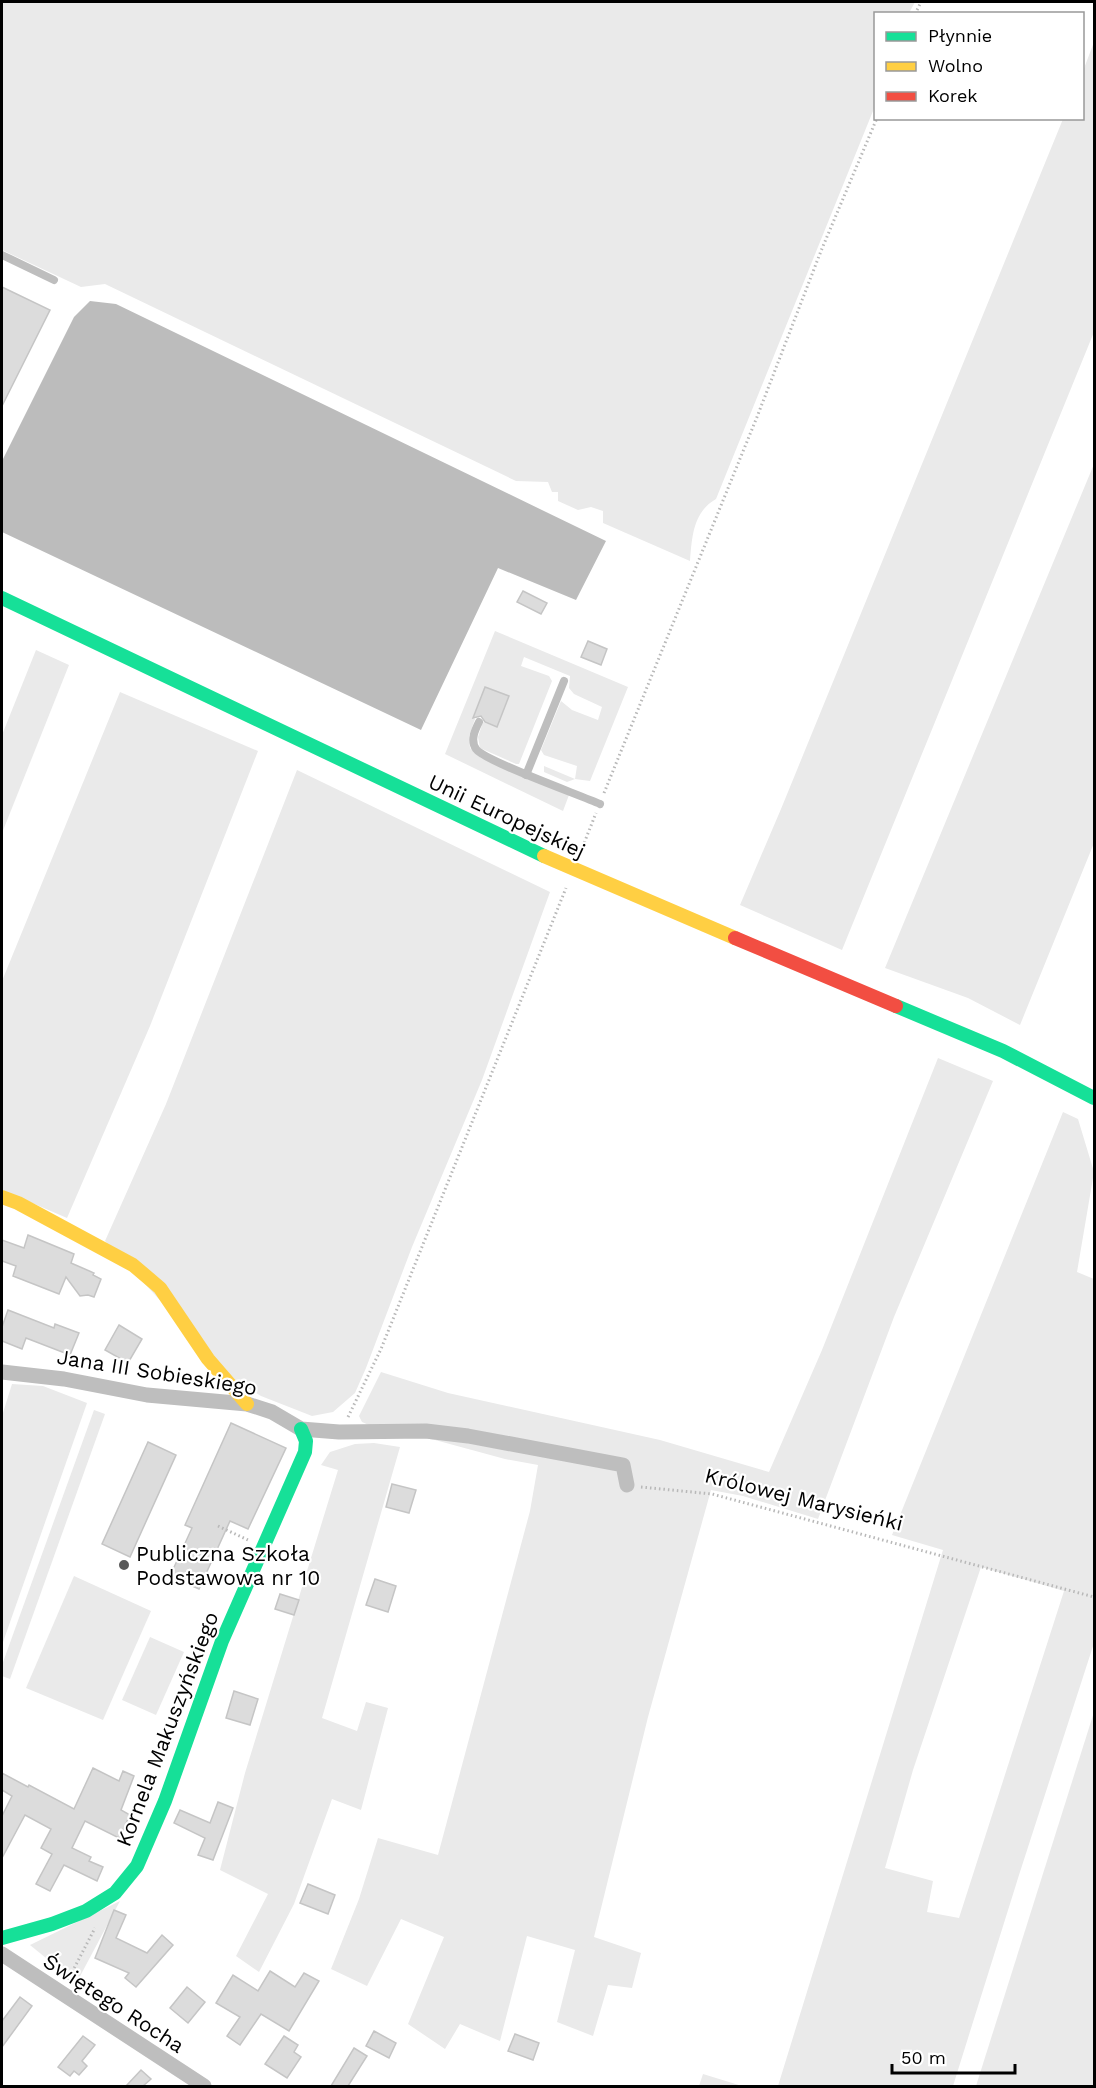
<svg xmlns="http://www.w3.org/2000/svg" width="1096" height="2088" font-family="'Work Sans',sans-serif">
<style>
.green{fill:#eaeaea;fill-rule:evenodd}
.water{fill:#bcbcbc}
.building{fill:#dcdcdc;stroke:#c5c5c5;stroke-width:1.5}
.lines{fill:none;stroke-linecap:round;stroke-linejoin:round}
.path{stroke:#b8b8b8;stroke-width:3;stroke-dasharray:1.5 3;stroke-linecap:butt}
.lane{stroke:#bebebe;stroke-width:8}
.street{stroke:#bebebe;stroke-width:15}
.fast{stroke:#16e098;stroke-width:14}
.slow{stroke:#ffcf43;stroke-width:14}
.jam{stroke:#f24e42;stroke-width:14}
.poi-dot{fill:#595959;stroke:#fff;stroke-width:2}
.labels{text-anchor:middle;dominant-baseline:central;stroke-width:4.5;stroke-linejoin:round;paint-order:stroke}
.street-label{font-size:21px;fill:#000;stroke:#fff}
.poi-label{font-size:21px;fill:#000;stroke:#fff;text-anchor:start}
</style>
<rect width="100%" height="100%" fill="#fff"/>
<g class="green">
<path d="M 2,2 L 915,2 L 909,13 L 876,14 L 875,106 L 716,499 C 693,512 692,537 690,561 L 603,523 L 603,511 L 591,507 L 578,510 L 558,501 L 558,492 L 552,492 L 548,482 L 516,481 L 105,284 L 81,287 L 2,250 Z"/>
<path d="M 1094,42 L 1094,332 L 842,950 L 740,905 L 781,809 L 1063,119 L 1082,118 L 1083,71 Z"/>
<path d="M 1094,464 L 1094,843 L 1020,1025 L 968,998 L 885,968 Z"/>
<path d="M 495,631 L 628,687 L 590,781 L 575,779 L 567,782 L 544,772 L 544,766 L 575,779 L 577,766 L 544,755 L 541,750 L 561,701 L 572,710 L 598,720 L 602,707 L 574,694 L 569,688 L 570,676 L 524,657 L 521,666 L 549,676 L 552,681 L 519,764 L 516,764 L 480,748 L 478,737 L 483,722 L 497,727 L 509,696 L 485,687 L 473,717 L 475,719 L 469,736 L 470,748 L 481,758 L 569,795 L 563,811 L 445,754 Z"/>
<path d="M 36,650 L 69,665 L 2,833 L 2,735 Z"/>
<path d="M 120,692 L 258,751 L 150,1026 L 67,1218 L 2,1190 L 2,981 Z"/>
<path d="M 297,770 L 550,892 L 482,1080 L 412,1247 L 366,1368 L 355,1393 L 333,1412 L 312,1416 L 261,1396 L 233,1379 L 105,1241 L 166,1104 Z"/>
<path d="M 938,1058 L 993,1081 L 894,1317 L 818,1519 L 743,1496 L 711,1490 L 648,1717 L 594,1937 L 641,1953 L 632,1988 L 608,1985 L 593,2036 L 557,2022 L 575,1950 L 527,1936 L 500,2041 L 460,2024 L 445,2049 L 408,2024 L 444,1937 L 401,1919 L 367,1986 L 331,1969 L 359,1899 L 378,1838 L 438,1855 L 530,1511 L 538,1465 L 505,1459 L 435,1440 L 380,1430 L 362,1422 L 359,1416 L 381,1372 L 448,1393 L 660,1440 L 769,1472 L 822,1350 Z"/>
<path d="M 1063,1112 L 1078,1119 L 1094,1172 L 1077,1272 L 1094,1279 L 1094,1643 L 1019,1875 L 953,2086 L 778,2086 L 943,1550 L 892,1535 ZM 981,1567 L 1064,1591 L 959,1918 L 927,1912 L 933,1881 L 885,1868 L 913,1770 Z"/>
<path d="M 12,1384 L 43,1386 L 87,1403 L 2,1645 L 2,1416 Z"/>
<path d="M 94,1410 L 105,1414 L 10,1679 L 2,1676 L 2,1665 Z"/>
<path d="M 374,1443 L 400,1447 L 322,1718 L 357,1731 L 366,1702 L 388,1708 L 361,1810 L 332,1799 L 294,1904 L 259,1972 L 236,1956 L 268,1894 L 220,1870 L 245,1773 L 338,1470 L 321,1465 L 330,1452 L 355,1444 Z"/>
<path d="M 74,1576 L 151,1611 L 103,1720 L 26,1688 Z"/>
<path d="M 150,1637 L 184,1652 L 156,1715 L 122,1700 Z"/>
<path d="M 1094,1712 L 1094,2086 L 976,2086 Z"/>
<path d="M 120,1901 L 78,1980 L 62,1971 L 30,1945 Z"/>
<path d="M 703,2074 L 742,2086 L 699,2086 Z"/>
</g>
<path class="water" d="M 90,301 L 116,304 L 606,541 L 576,600 L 498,568 L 421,730 L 2,532 L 2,461 L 74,317 Z"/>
<g class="building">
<path d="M 2,287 L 50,310 L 2,406 Z"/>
<path d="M 523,591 L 547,603 L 541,614 L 517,602 Z"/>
<path d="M 588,641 L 607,649 L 601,665 L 581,657 Z"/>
<path d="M 485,687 L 509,696 L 497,727 L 485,722 L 481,716 L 473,718 Z"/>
<path d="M 28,1235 L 74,1254 L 71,1263 L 94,1273 L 93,1275 L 101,1279 L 94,1297 L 88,1295 L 80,1296 L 66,1277 L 59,1294 L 13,1276 L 16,1266 L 2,1261 L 2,1240 L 24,1248 Z"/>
<path d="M 8,1310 L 54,1328 L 55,1324 L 79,1333 L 70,1355 L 26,1338 L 22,1349 L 2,1341 L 2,1327 Z"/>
<path d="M 119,1325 L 142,1339 L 128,1363 L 105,1350 Z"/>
<path d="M 231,1423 L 286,1448 L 248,1529 L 230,1521 L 199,1589 L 170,1576 L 192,1528 L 185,1525 Z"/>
<path d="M 148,1442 L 176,1455 L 130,1557 L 102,1544 Z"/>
<path d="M 392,1484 L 416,1490 L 409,1513 L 386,1507 Z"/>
<path d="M 375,1579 L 396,1586 L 388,1612 L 366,1605 Z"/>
<path d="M 280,1594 L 299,1600 L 294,1615 L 275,1609 Z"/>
<path d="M 234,1691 L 258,1699 L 250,1725 L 226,1718 Z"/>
<path d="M 93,1768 L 119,1781 L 123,1771 L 134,1776 L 121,1810 L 130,1815 L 119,1838 L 85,1821 L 72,1848 L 91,1857 L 89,1861 L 103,1867 L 97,1881 L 64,1865 L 50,1891 L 36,1884 L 52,1854 L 41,1848 L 51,1829 L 25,1815 L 2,1858 L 2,1816 L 12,1796 L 2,1790 L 2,1773 L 28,1787 L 29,1785 L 74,1809 Z"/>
<path d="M 218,1802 L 233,1808 L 213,1860 L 198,1855 L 205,1838 L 174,1823 L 180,1810 L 210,1823 Z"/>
<path d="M 308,1884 L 335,1895 L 328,1914 L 300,1903 Z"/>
<path d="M 114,1910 L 126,1915 L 116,1938 L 147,1953 L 162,1935 L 173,1945 L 136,1987 L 125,1978 L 129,1973 L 95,1958 Z"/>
<path d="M 270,1971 L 295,1987 L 304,1973 L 319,1981 L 289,2031 L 261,2014 L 240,2045 L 227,2036 L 240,2017 L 216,2003 L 233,1975 L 258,1991 Z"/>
<path d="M 187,1987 L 205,2002 L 188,2023 L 170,2008 Z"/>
<path d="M 20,1997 L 32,2006 L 2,2047 L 2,2021 Z"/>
<path d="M 374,2031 L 396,2043 L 389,2058 L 366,2046 Z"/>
<path d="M 515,2034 L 539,2043 L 533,2060 L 508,2051 Z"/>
<path d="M 83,2036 L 95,2045 L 82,2061 L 87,2066 L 79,2075 L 74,2071 L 70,2076 L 58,2067 Z"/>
<path d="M 284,2036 L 298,2045 L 294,2052 L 301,2057 L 287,2078 L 265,2064 Z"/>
<path d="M 354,2048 L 367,2056 L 348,2086 L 331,2086 Z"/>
<path d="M 141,2070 L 151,2079 L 143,2086 L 126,2086 Z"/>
</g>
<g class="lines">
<g class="path">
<path d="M 915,14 L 921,2"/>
<path d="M 604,793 L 757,417 L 821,251 L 877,118"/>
<path d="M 581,851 L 596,813"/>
<path d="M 348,1417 L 381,1349 L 566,888"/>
<path d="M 641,1487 L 712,1494 L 1094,1597"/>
<path d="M 218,1526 L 248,1540"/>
<path d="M 68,1980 L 95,1928"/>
</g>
<g class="lane">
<path d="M 2,255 L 54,280"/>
<path d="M 479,722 C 475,730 470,740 476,749 C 484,761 580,795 600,804"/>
<path d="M 526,775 L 564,681"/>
</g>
<g class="street">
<path d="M 2,1372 L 64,1379 L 147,1395 L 247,1404 L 272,1412 L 301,1429 L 339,1432 L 426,1431 L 468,1436 L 623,1465 L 627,1485"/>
<path d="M 2,1954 L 204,2086"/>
</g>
<g class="fast">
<path d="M 2,598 L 544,856"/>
<path d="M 896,1006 L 1003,1051 L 1094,1098"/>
<path d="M 2,1938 L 52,1924 L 86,1911 L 115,1893 L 137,1866 L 165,1801 L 222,1641 L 305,1452 L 306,1441 L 301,1429"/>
</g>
<g class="slow">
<path d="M 544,856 L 735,938"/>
<path d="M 2,1197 L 18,1203 L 133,1265 L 160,1288 L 208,1359 L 247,1404"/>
</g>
<path class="jam" d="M 735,938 L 896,1006"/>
</g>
<circle class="poi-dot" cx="124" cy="1565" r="6"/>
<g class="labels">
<g class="street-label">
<text transform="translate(507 816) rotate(25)">Unii Europejskiej</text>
<text transform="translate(157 1372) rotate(9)">Jana III Sobieskiego</text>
<text transform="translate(804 1499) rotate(14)">Królowej Marysieńki</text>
<text transform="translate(167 1729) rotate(-69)">Kornela Makuszyńskiego</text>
<text transform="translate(114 2003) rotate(33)">Świętego Rocha</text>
</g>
<g class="poi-label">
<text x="136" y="1553">Publiczna Szkoła<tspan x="136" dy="24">Podstawowa nr 10</tspan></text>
</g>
</g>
<rect width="1096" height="2088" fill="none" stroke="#000000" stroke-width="6"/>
<rect x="874" y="12" width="210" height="108" fill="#ffffff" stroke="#999999" stroke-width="1.5"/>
<rect x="886" y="32" width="30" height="9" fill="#16e098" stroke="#999999" stroke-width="1.5"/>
<text x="928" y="42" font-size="18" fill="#000000">Płynnie</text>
<rect x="886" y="62" width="30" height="9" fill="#ffcf43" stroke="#999999" stroke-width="1.5"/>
<text x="928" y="72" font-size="18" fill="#000000">Wolno</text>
<rect x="886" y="92" width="30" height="9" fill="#f24e42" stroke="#999999" stroke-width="1.5"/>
<text x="928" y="102" font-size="18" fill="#000000">Korek</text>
<path d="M892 2064v9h123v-9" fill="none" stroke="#000000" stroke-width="3"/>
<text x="901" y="2064" font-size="18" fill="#000000" stroke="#ffffff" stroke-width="4.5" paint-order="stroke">50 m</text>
</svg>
